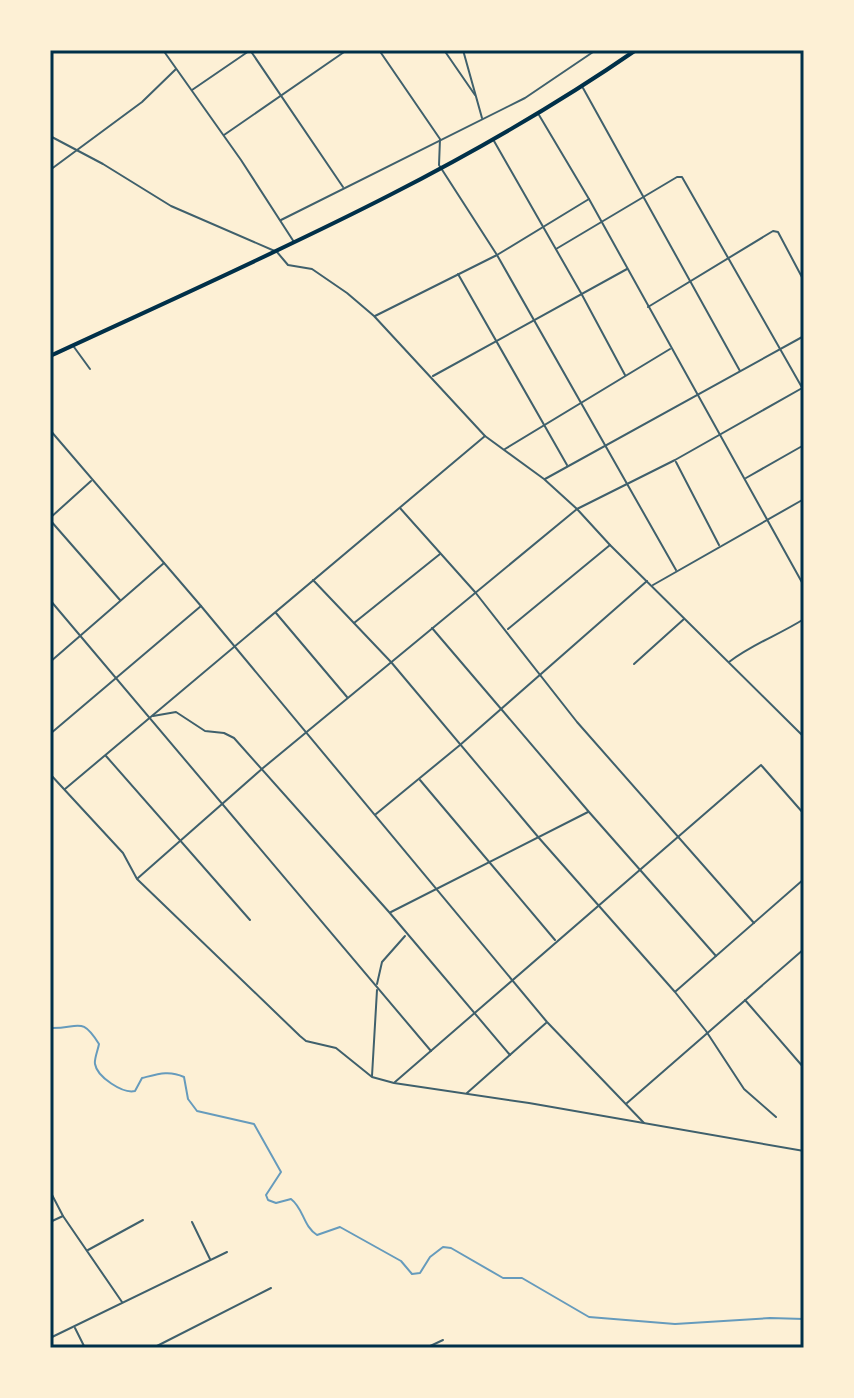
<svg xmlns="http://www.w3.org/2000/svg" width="854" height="1398" font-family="Commissioner,sans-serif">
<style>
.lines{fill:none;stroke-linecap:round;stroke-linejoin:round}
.stream{stroke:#669bbc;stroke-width:2}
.minor{stroke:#3f606c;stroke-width:2}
.primary{stroke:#003049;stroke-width:4}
.neatline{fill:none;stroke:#003049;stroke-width:3}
</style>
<rect width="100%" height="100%" fill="#fdf0d5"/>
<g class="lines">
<path class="stream" d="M 50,1028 C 79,1029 81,1015 99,1044 C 98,1050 94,1059 95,1064 C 97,1077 123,1094 135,1091 L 142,1078 C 158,1074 169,1070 184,1077 L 188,1099 L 197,1111 L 254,1124 L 281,1172 L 266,1195 L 268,1200 L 276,1203 L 291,1199 C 304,1209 303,1226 317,1235 L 340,1227 L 401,1261 L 412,1274 L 420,1273 L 430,1257 L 443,1247 L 451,1248 L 503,1278 L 522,1278 L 589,1317 L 675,1324 L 770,1318 L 804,1319"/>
<g class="minor">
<path d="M 163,50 L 241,160 L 294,242"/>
<path d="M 250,50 L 343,187"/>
<path d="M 379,50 L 440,139 L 439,165 L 497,255 L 676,570"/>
<path d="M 444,50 L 475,95"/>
<path d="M 463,50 L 482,118"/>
<path d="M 583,88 L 740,371"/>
<path d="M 192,90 L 249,51"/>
<path d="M 539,115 L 589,199 L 804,586"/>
<path d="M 224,135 L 347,50"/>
<path d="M 50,136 L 103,164 L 171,206 L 277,252 L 288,265 L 312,269 L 347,293 L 374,316 L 485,436 L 544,479 L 577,509 L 610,545 L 804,737"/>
<path d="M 494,141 L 581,293 L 625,375"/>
<path d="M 50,170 L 142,102 L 176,69"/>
<path d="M 281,220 L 525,98 L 596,50"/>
<path d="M 556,249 L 677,177 L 682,177 L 804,391"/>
<path d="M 458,274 L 567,465"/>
<path d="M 648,307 L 773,231 L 778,232 L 804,281"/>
<path d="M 375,316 L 497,255 L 589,199"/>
<path d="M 74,347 L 90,369"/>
<path d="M 433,376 L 627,269"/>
<path d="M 50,430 L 201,606 L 547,1022 L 644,1123"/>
<path d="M 505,449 L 670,349"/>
<path d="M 676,462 L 719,545"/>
<path d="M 746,478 L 804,445"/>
<path d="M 545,479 L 804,336"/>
<path d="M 400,508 L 475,592 L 577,722 L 754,923"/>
<path d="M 50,518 L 91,481"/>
<path d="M 50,520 L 120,600"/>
<path d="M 313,580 L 391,662 L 539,838 L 675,992 L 706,1031 L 744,1089 L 776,1117"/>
<path d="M 653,585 L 804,499"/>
<path d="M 50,600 L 431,1051"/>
<path d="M 276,613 L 347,697"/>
<path d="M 354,623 L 440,554"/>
<path d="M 432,628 L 589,812 L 716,956"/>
<path d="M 508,629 L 610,545"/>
<path d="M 50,662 L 164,563"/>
<path d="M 729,662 C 754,643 777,636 804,619"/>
<path d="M 634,664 L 684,619"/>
<path d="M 153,716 L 176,712 L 205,731 L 224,733 L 234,738 L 389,912 L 510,1055"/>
<path d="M 50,734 L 201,606"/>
<path d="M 106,756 L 250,920"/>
<path d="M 50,774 L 123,853 L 137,879 L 300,1036 L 306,1041 L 336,1048 L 372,1077 L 394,1083 L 529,1103 L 804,1151"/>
<path d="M 420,780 L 555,940"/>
<path d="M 65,789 L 485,436"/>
<path d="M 376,814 L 460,745 L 647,581"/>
<path d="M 138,878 L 263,768 L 577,509 L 675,460 L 804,387"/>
<path d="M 391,912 L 588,812"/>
<path d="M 377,984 L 382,962 L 405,936"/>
<path d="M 676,991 L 804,879"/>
<path d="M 745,1000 L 804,1068"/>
<path d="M 372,1076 L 377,990"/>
<path d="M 395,1082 L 761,765 L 804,814"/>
<path d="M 467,1093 L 546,1023"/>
<path d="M 627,1103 L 804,949"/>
<path d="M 50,1191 L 63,1216 L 122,1302"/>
<path d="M 50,1222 L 63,1216"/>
<path d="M 192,1222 L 210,1259"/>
<path d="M 88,1250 L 143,1220"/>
<path d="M 75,1328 L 85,1348"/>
<path d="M 50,1338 L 227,1252"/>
<path d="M 153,1348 L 271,1288"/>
<path d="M 426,1348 L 443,1340"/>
</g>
<path class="primary" d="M 50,356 C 250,263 454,176 636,50"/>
</g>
<rect width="854" height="1398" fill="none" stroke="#fdf0d5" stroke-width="104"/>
<rect x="52" y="52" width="750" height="1294" class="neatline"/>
</svg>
